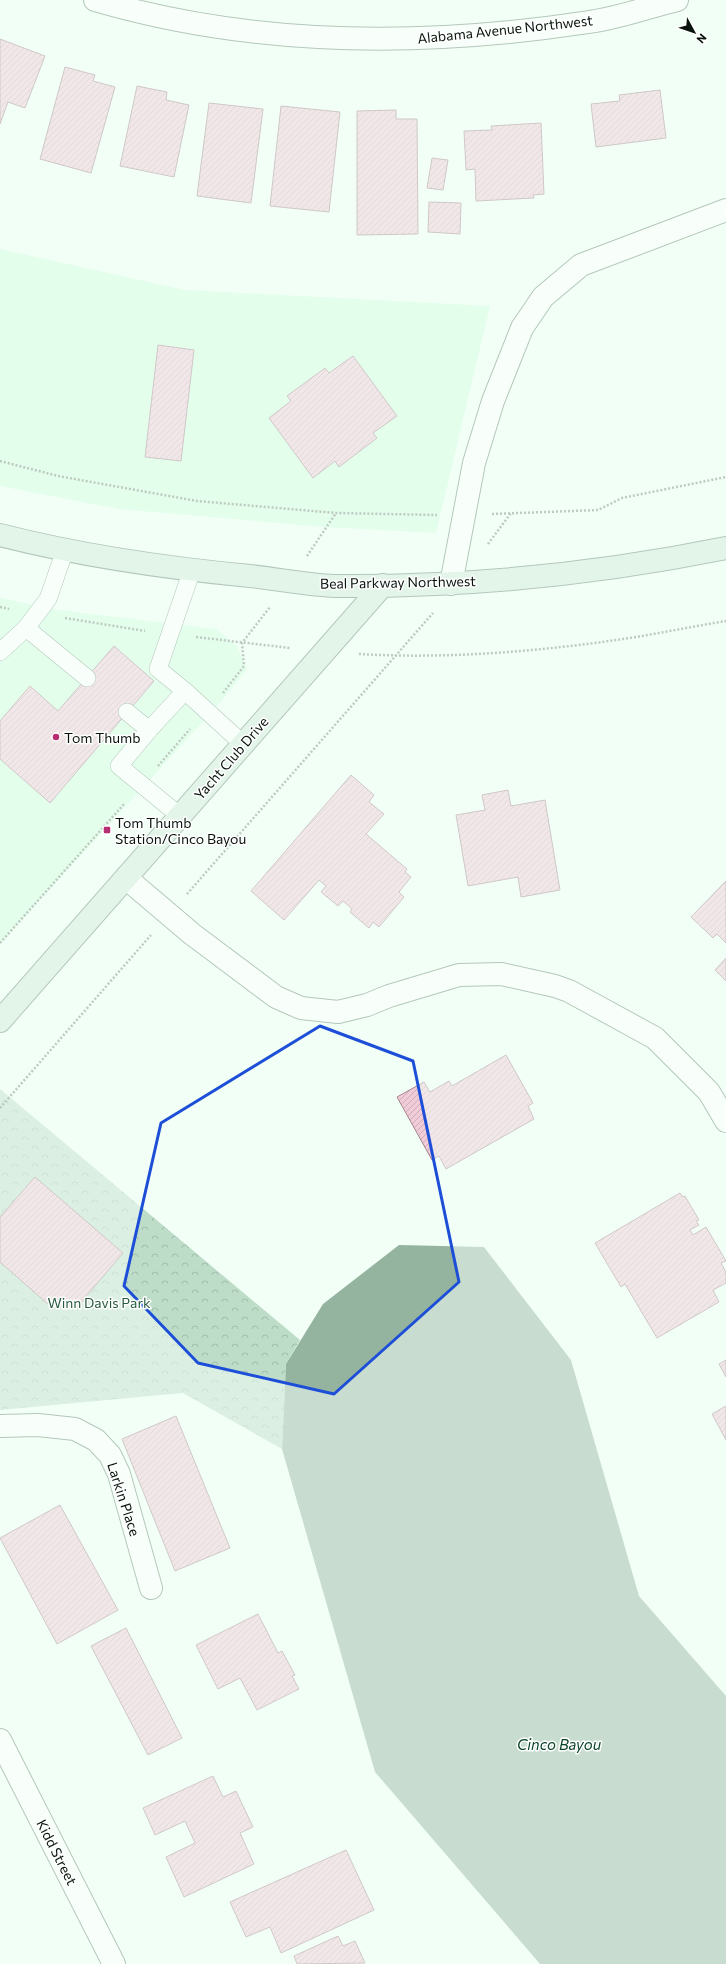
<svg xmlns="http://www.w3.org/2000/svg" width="726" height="1964" font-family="Commissioner,sans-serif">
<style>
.built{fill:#d3fce1}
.park{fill:url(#park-crowns)}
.water{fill:#95b4a0}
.building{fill:url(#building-hatch);stroke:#a68490}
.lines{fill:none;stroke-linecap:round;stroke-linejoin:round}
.service-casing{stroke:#678572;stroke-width:18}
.minor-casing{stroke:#678572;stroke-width:24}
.secondary-casing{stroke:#678572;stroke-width:24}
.path{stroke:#7e8a82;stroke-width:2.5;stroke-dasharray:2 2;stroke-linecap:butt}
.service{stroke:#fff;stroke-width:17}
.minor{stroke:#fff;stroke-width:22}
.secondary{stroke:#d1e6da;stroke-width:22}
.marked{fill:none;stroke:#1d4ed8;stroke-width:3;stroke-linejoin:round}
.poi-dot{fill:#b52f72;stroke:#fff;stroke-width:1.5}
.labels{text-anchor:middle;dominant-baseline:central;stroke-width:3;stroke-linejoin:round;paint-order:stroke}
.street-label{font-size:14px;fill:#08130c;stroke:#fff}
.poi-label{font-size:14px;fill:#08130c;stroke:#fff;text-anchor:start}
.park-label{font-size:14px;fill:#275c3f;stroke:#fff}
.water-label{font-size:15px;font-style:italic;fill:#094328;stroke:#fff}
</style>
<defs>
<pattern id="park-crowns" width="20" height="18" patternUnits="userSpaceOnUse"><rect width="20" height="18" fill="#beddc9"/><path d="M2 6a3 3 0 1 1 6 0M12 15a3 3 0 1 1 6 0" fill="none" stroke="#a2bdab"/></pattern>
<pattern id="building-hatch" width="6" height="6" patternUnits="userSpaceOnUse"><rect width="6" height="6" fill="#f0cbd8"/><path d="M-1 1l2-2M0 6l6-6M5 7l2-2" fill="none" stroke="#ccadb8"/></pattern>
</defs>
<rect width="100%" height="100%" fill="#f2fff6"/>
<g class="built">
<path d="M 0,249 L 185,290 L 490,306 L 436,533 L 324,527 L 118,509 L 0,486 Z"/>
<path d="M 0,598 L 59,610 L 216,629 L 237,646 L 247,669 L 219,704 L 0,944 Z"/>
</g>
<path class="park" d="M 0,1089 L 300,1340 L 286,1364 L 282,1449 L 183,1393 L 0,1410 Z"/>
<path class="water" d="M 399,1245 L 484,1247 L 571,1360 L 639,1596 L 726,1696 L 726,1964 L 540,1964 L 375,1772 L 282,1449 L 286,1364 L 323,1304 Z"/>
<g class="building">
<path d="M 0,39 L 45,56 L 25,108 L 8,102 L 0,124 Z"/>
<path d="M 65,67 L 95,75 L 93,81 L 115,87 L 91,173 L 40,159 Z"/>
<path d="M 137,86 L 167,92 L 166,100 L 189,105 L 174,177 L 120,166 Z"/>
<path d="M 660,90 L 666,138 L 596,147 L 591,104 L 620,101 L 619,95 Z"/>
<path d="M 209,103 L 263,109 L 251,203 L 197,196 Z"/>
<path d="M 281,106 L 340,112 L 329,212 L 270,206 Z"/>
<path d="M 396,110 L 396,119 L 417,119 L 418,234 L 357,235 L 357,111 Z"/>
<path d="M 541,123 L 544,194 L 533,195 L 534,198 L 476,201 L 475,169 L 466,170 L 464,131 L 492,130 L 491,126 Z"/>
<path d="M 432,158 L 448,160 L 443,190 L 427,188 Z"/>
<path d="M 429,202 L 461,203 L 460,234 L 428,232 Z"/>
<path d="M 158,345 L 194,350 L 181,461 L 145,457 Z"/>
<path d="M 353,356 L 397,416 L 373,433 L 377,438 L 339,467 L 335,461 L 313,478 L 269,418 L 291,401 L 287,396 L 325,368 L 329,373 Z"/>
<path d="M 114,646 L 154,681 L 50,803 L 0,759 L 0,721 L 30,686 L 58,711 Z"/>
<path d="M 351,775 L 374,795 L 369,802 L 384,814 L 366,834 L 407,869 L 405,872 L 411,877 L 399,892 L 404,897 L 379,927 L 373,922 L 369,928 L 350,912 L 352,909 L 343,901 L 338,906 L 321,892 L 326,886 L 319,880 L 284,920 L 251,891 Z"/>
<path d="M 508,790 L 511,806 L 545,800 L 560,890 L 521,897 L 518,877 L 468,886 L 456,815 L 485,810 L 482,795 Z"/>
<path d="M 726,881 L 726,943 L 717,934 L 713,938 L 691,917 Z"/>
<path d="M 726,958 L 726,981 L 715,970 Z"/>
<path d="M 506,1055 L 533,1103 L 528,1106 L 534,1119 L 446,1169 L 439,1156 L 432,1160 L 397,1097 L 424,1082 L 430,1092 L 449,1081 L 452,1086 Z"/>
<path d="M 35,1177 L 123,1253 L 77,1307 L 49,1305 L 0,1262 L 0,1217 Z"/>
<path d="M 680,1193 L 683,1197 L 685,1196 L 699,1220 L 696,1221 L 699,1225 L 690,1230 L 693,1235 L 706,1227 L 726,1261 L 721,1263 L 726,1272 L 726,1283 L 713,1290 L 719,1302 L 657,1338 L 625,1284 L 621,1287 L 595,1243 Z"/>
<path d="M 726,1360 L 726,1377 L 719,1364 Z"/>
<path d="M 726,1406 L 726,1440 L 712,1414 Z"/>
<path d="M 176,1416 L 230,1548 L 175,1571 L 122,1439 Z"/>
<path d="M 60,1505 L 118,1610 L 57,1644 L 0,1538 Z"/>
<path d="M 258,1614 L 278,1653 L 282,1651 L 295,1675 L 292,1676 L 299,1689 L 257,1710 L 240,1678 L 218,1689 L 196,1645 Z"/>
<path d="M 126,1628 L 182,1738 L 148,1755 L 91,1646 Z"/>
<path d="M 213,1776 L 223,1797 L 236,1791 L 253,1827 L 240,1833 L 254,1864 L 184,1897 L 166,1857 L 195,1843 L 185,1821 L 155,1835 L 143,1808 Z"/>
<path d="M 346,1850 L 374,1910 L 281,1953 L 270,1927 L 246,1937 L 230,1902 Z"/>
<path d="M 338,1936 L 343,1946 L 355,1941 L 365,1963 L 297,1964 L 294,1956 Z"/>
</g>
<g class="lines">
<defs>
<g id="service">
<path d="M 26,628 L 48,599 L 65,550"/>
<path d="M 0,652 L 26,628 L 87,678"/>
<path d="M 185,691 L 158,669 L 192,570"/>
<path d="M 127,712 L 149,730 L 119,766 L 180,816"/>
<path d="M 149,730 L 185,691 L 243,744"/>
</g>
<g id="minor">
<path d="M 95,0 C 255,47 425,47 589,22 C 619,18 648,7 677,0"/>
<path d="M 451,584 L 474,463 L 493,401 L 522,328 L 543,297 L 581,265 L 726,210"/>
<path d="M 126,878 L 192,934 L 276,997 L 301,1008 L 338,1012 L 367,1005 L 389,996 L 459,975 L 501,974 L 555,986 L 569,991 L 655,1038 L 709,1092 L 726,1121"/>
<path d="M 0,1426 L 38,1425 L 75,1429 L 96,1440 L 110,1455 L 119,1474 L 151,1588"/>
<path d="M 0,1740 L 114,1964"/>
</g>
<g id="secondary">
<path d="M 0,535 C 82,556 166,568 250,576 C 278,579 307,585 335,586 C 466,587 598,574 726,548"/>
<path d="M 0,1021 L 383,585"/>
</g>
</defs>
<use href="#service" class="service-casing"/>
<use href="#minor" class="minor-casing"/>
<use href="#secondary" class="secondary-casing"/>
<g class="path">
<path d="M 0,461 L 58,476 L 197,501 L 336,513 L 437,515"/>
<path d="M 492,514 L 598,510 L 622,498 L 726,477"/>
<path d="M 488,544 L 511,513"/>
<path d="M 307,556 L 336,513"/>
<path d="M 0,607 L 9,609"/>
<path d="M 65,618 L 145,631"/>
<path d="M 196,637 L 290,648"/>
<path d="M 359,654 C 444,659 532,652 616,640 C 652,635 689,627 726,621"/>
<path d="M 223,693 L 244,666 L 242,643 L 270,607"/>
<path d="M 158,766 L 190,729"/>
<path d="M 187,894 L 433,613"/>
<path d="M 0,943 L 125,803"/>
<path d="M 0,1108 L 151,935"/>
</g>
<use href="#service" class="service"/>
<use href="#minor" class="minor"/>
<use href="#secondary" class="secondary"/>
</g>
<path d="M0 0H726V1964H0ZM 320,1026 L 413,1061 L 459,1282 L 334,1394 L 198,1363 L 124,1286 L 161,1123 Z" fill="#f2fff6" fill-opacity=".55" fill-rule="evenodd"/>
<path class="marked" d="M 320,1026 L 413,1061 L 459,1282 L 334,1394 L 198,1363 L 124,1286 L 161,1123 Z"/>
<g class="poi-dot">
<circle cx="56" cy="737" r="4"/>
<rect x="103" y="826" width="8" height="8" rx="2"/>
</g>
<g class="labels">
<g class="street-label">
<text transform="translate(505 29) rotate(-6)">Alabama Avenue Northwest</text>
<text transform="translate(398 582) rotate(-1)">Beal Parkway Northwest</text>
<text transform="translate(231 758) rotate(-49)">Yacht Club Drive</text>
<text transform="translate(124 1499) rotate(72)">Larkin Place</text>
<text transform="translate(57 1852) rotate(63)">Kidd Street</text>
</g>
<g class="poi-label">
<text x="64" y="737">Tom Thumb</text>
<text x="115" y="822">Tom Thumb<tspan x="115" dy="16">Station/Cinco Bayou</tspan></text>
</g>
<g class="park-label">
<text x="99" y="1302">Winn Davis Park</text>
</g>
<g class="water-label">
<text x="559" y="1744">Cinco Bayou</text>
</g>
</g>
<g transform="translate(694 32) rotate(130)" stroke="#ffffff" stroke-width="3" paint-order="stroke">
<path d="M0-3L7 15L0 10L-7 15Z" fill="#08130c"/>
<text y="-6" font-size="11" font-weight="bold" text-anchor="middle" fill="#08130c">N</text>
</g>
</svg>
